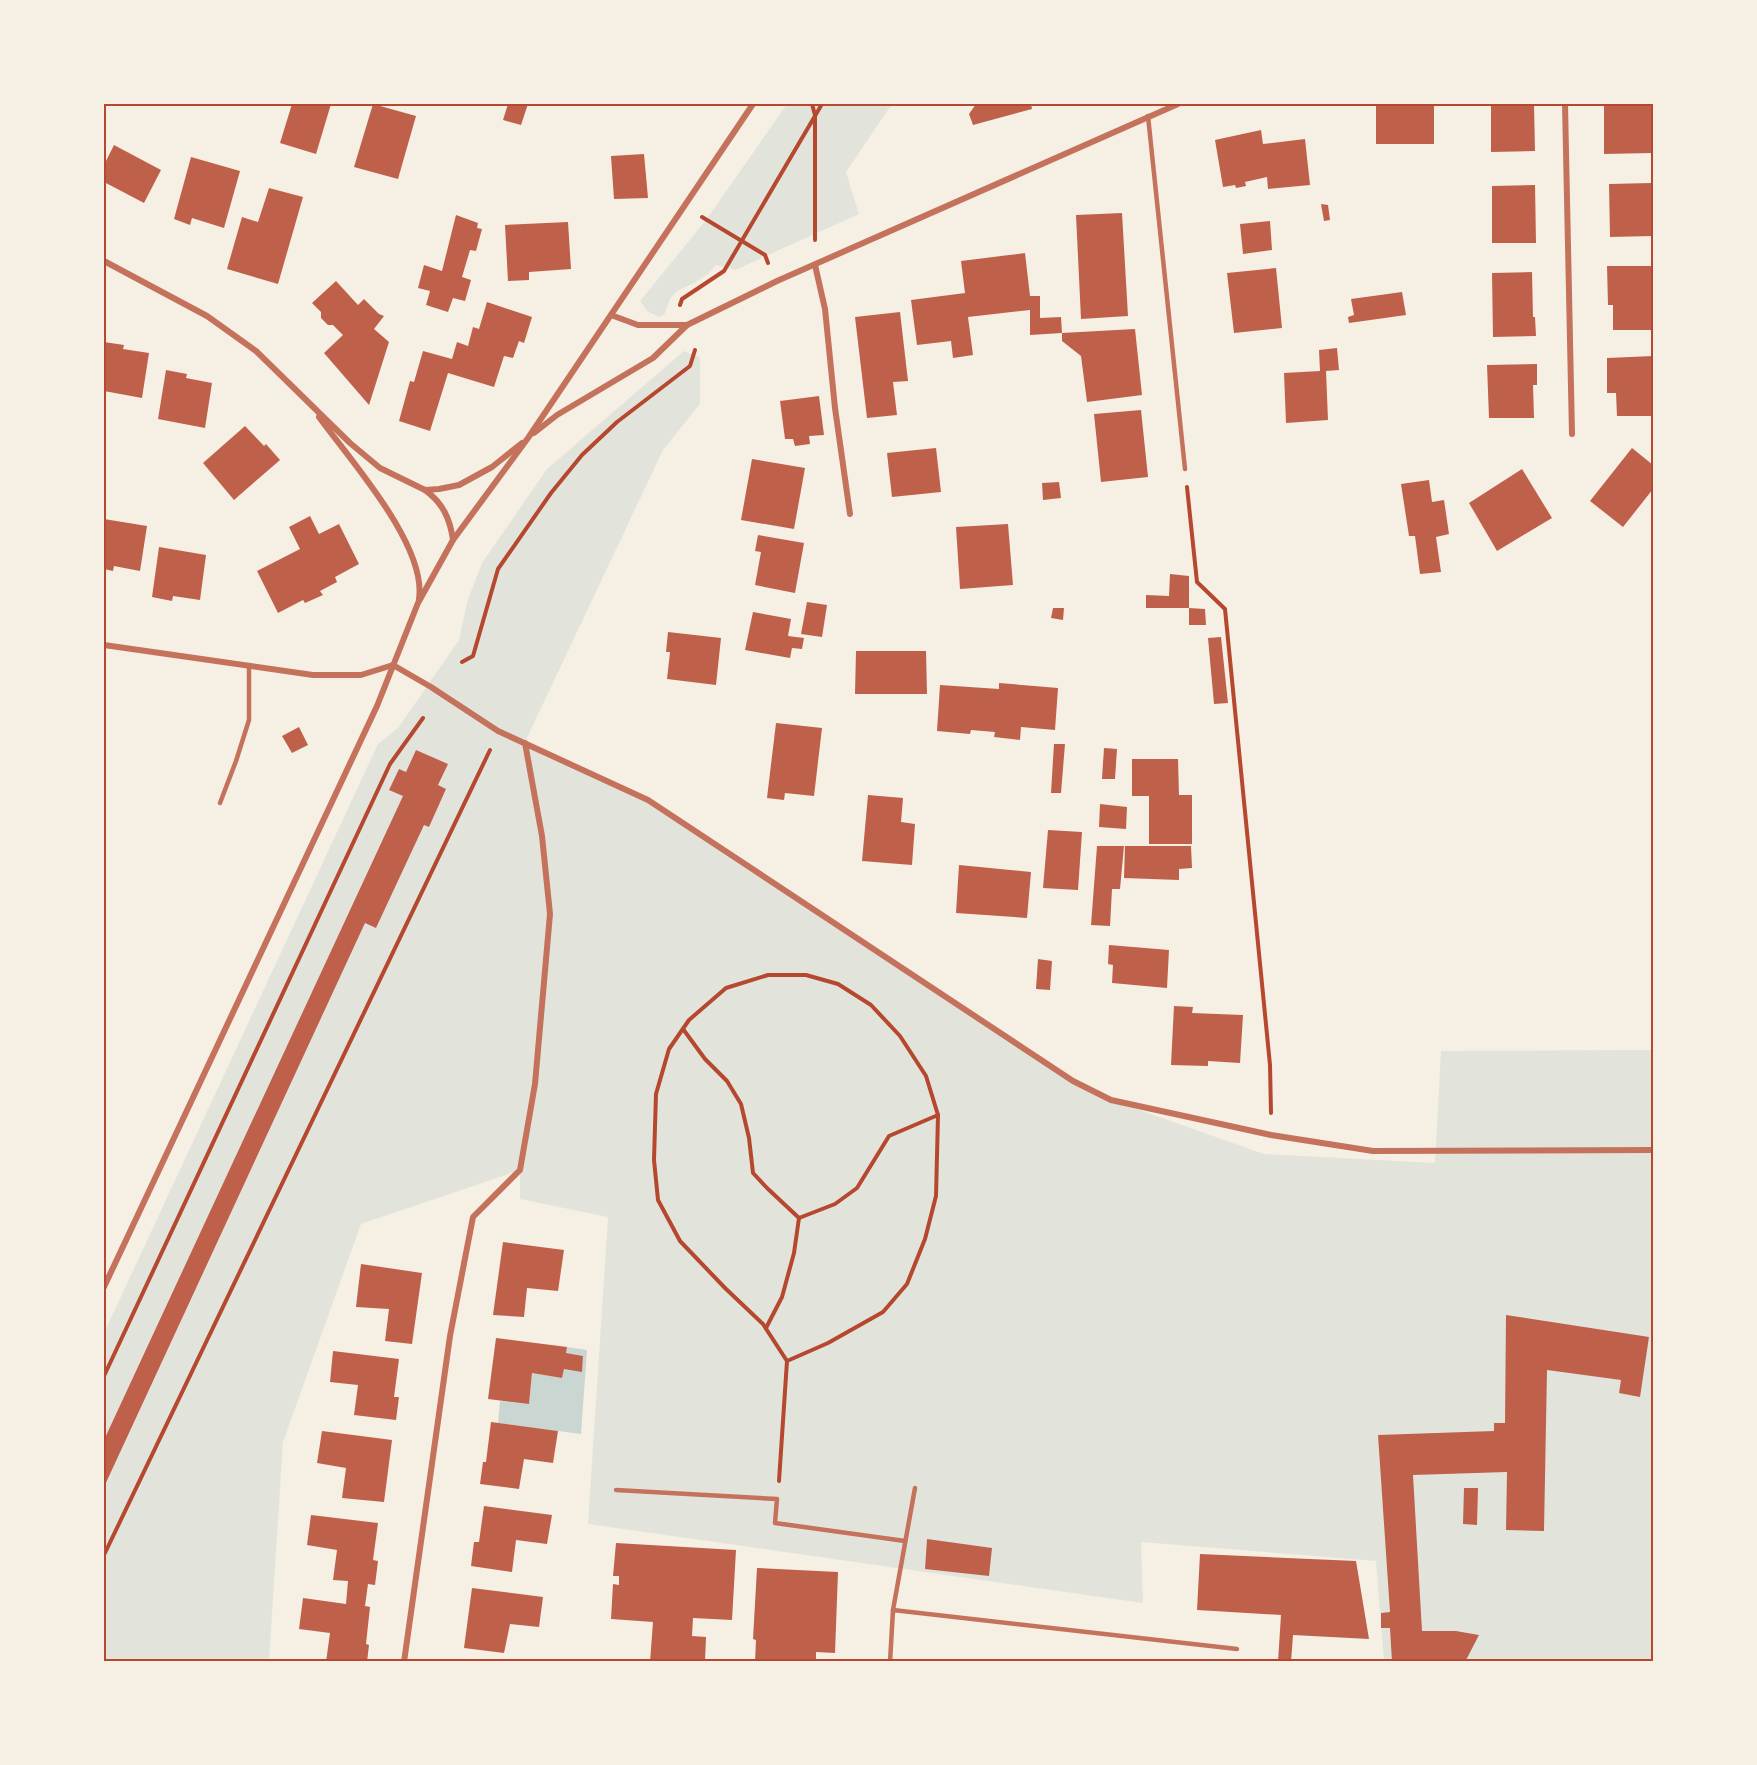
<svg xmlns="http://www.w3.org/2000/svg" width="1757" height="1765" font-family="Barlow,sans-serif">
<style>
.green{fill:#e2e4dc}
.water{fill:#c9d6d2}
.building{fill:#bf614a}
.lines{fill:none;stroke-linecap:round;stroke-linejoin:round}
.path{stroke:#b5482f;stroke-width:4}
.service{stroke:#c5725c;stroke-width:4.5}
.minor{stroke:#c5725c;stroke-width:6}
.neatline{fill:none;stroke:#b5482f;stroke-width:2}
</style>
<rect width="100%" height="100%" fill="#f6efe4"/>
<g class="green">
<path d="M 787,104 L 892,104 L 846,172 L 859,214 L 735,270 L 716,265 L 708,274 L 696,282 L 677,291 L 670,299 L 664,315 L 659,317 L 647,311 L 640,301 L 706,220 Z"/>
<path d="M 684,351 L 700,357 L 700,404 L 663,450 L 525,742 L 648,800 L 1073,1081 L 1111,1100 L 1264,1154 L 1435,1163 L 1441,1051 L 1653,1050 L 1653,1661 L 1384,1661 L 1376,1561 L 1141,1542 L 1143,1603 L 588,1524 L 608,1217 L 520,1199 L 520,1170 L 361,1224 L 283,1442 L 269,1661 L 104,1662 L 104,1333 L 378,744 L 398,728 L 459,640 L 468,599 L 482,563 L 547,469 Z"/>
</g>
<path class="water" d="M 567,1347 L 587,1350 L 581,1434 L 498,1423 L 500,1401 L 529,1404 L 532,1373 L 562,1378 L 564,1369 L 582,1371 L 583,1356 L 566,1353 Z"/>
<g class="building">
<path d="M 292,104 L 331,104 L 316,154 L 280,143 Z"/>
<path d="M 373,104 L 416,116 L 398,179 L 354,167 Z"/>
<path d="M 508,104 L 528,104 L 521,125 L 503,120 Z"/>
<path d="M 976,104 L 1031,104 L 1032,109 L 973,125 L 969,114 Z"/>
<rect x="1376" y="104" width="58" height="40"/>
<path d="M 1491,104 L 1534,104 L 1535,151 L 1491,152 Z"/>
<path d="M 1604,104 L 1651,104 L 1652,153 L 1604,154 Z"/>
<path d="M 1261,130 L 1263,144 L 1305,139 L 1310,185 L 1268,189 L 1267,177 L 1245,182 L 1246,186 L 1236,188 L 1235,185 L 1223,187 L 1215,140 Z"/>
<path d="M 114,145 L 161,170 L 144,203 L 104,182 L 104,165 Z"/>
<path d="M 644,154 L 648,198 L 614,199 L 611,156 Z"/>
<path d="M 191,157 L 240,171 L 224,228 L 192,218 L 190,225 L 174,219 Z"/>
<path d="M 1652,183 L 1653,236 L 1610,237 L 1609,184 Z"/>
<path d="M 1535,185 L 1536,243 L 1492,243 L 1492,186 Z"/>
<path d="M 269,188 L 303,197 L 278,284 L 227,269 L 242,217 L 258,222 Z"/>
<path d="M 1321,204 L 1328,205 L 1330,220 L 1324,221 Z"/>
<path d="M 1122,213 L 1128,316 L 1081,319 L 1076,215 Z"/>
<path d="M 456,215 L 478,223 L 477,228 L 482,229 L 476,251 L 470,250 L 462,277 L 471,280 L 465,301 L 453,298 L 448,312 L 426,305 L 430,291 L 418,288 L 424,265 L 442,271 Z"/>
<path d="M 1270,221 L 1272,250 L 1243,254 L 1240,224 Z"/>
<path d="M 568,222 L 571,269 L 529,272 L 529,280 L 508,281 L 505,225 Z"/>
<path d="M 1025,253 L 1030,296 L 1040,296 L 1040,318 L 1061,317 L 1062,333 L 1030,335 L 1030,310 L 968,317 L 973,355 L 953,358 L 951,341 L 917,345 L 911,300 L 965,293 L 961,261 Z"/>
<path d="M 1607,266 L 1653,266 L 1653,330 L 1613,330 L 1613,305 L 1608,305 Z"/>
<path d="M 1276,268 L 1282,328 L 1234,333 L 1227,273 Z"/>
<path d="M 1532,272 L 1533,317 L 1535,317 L 1536,336 L 1493,337 L 1492,273 Z"/>
<path d="M 336,281 L 358,305 L 364,299 L 379,314 L 384,316 L 374,329 L 389,342 L 369,405 L 324,353 L 343,335 L 333,325 L 328,325 L 321,318 L 321,312 L 312,303 Z"/>
<path d="M 1402,292 L 1406,315 L 1349,323 L 1348,317 L 1354,315 L 1351,299 Z"/>
<path d="M 487,302 L 532,317 L 524,343 L 519,341 L 513,358 L 504,356 L 494,387 L 448,373 L 430,431 L 399,421 L 410,381 L 414,382 L 423,351 L 452,359 L 457,342 L 468,346 L 473,327 L 479,329 Z"/>
<path d="M 900,312 L 908,381 L 893,382 L 897,415 L 867,418 L 855,317 Z"/>
<path d="M 1135,329 L 1142,395 L 1087,402 L 1081,356 L 1062,341 L 1062,333 Z"/>
<path d="M 104,342 L 124,345 L 123,349 L 149,353 L 142,398 L 104,391 Z"/>
<path d="M 1337,348 L 1339,370 L 1326,371 L 1328,420 L 1286,423 L 1284,373 L 1320,371 L 1319,350 Z"/>
<path d="M 1653,356 L 1653,416 L 1617,416 L 1616,393 L 1607,393 L 1607,358 Z"/>
<path d="M 1537,364 L 1537,385 L 1533,385 L 1534,418 L 1489,418 L 1487,365 Z"/>
<path d="M 166,370 L 187,374 L 186,378 L 212,383 L 205,428 L 158,419 Z"/>
<path d="M 819,396 L 824,435 L 809,436 L 810,444 L 795,446 L 793,439 L 785,439 L 780,401 Z"/>
<path d="M 1141,410 L 1148,477 L 1101,482 L 1094,414 Z"/>
<path d="M 245,426 L 264,446 L 266,444 L 280,460 L 234,500 L 203,463 Z"/>
<path d="M 936,448 L 941,492 L 892,497 L 887,453 Z"/>
<path d="M 1632,448 L 1653,465 L 1653,489 L 1623,527 L 1590,501 Z"/>
<path d="M 752,459 L 805,468 L 794,529 L 741,520 Z"/>
<path d="M 1522,469 L 1552,518 L 1497,551 L 1469,503 Z"/>
<path d="M 1429,480 L 1432,502 L 1444,500 L 1449,534 L 1436,537 L 1441,572 L 1420,574 L 1415,536 L 1409,536 L 1401,484 Z"/>
<path d="M 1059,482 L 1061,498 L 1043,500 L 1042,483 Z"/>
<path d="M 310,516 L 319,534 L 339,524 L 359,564 L 335,577 L 337,582 L 320,591 L 323,595 L 305,603 L 303,600 L 278,613 L 257,571 L 300,549 L 289,527 Z"/>
<path d="M 104,519 L 147,526 L 140,571 L 114,566 L 113,571 L 104,569 Z"/>
<path d="M 1008,524 L 1013,585 L 960,589 L 956,527 Z"/>
<path d="M 758,535 L 804,543 L 795,593 L 755,585 L 761,552 L 755,551 Z"/>
<path d="M 159,547 L 206,555 L 200,600 L 173,596 L 172,601 L 152,597 Z"/>
<path d="M 1170,574 L 1189,576 L 1189,608 L 1146,608 L 1146,595 L 1169,596 Z"/>
<path d="M 807,602 L 827,605 L 822,637 L 801,634 Z"/>
<path d="M 1053,608 L 1064,608 L 1063,620 L 1051,618 Z"/>
<path d="M 1189,608 L 1205,609 L 1206,625 L 1189,625 Z"/>
<path d="M 753,612 L 791,619 L 788,636 L 804,638 L 802,649 L 792,648 L 790,658 L 745,650 Z"/>
<path d="M 668,632 L 721,638 L 716,685 L 667,679 L 670,652 L 666,652 Z"/>
<path d="M 1221,637 L 1228,703 L 1214,704 L 1208,638 Z"/>
<path d="M 856,651 L 926,651 L 927,694 L 855,694 Z"/>
<path d="M 999,683 L 1058,688 L 1055,730 L 1021,727 L 1020,740 L 994,737 L 995,732 L 971,730 L 970,734 L 937,731 L 940,685 L 999,689 Z"/>
<path d="M 776,723 L 822,728 L 814,796 L 785,793 L 784,800 L 767,798 Z"/>
<path d="M 299,727 L 308,745 L 292,753 L 282,736 Z"/>
<path d="M 1054,744 L 1065,744 L 1061,793 L 1051,793 Z"/>
<path d="M 1104,748 L 1117,749 L 1115,779 L 1102,779 Z"/>
<path d="M 416,750 L 448,764 L 438,785 L 446,789 L 429,827 L 424,825 L 376,928 L 365,923 L 104,1487 L 104,1440 L 403,796 L 389,790 L 399,769 L 406,772 Z"/>
<path d="M 1132,759 L 1178,759 L 1179,795 L 1192,795 L 1192,844 L 1149,844 L 1149,796 L 1132,796 Z"/>
<path d="M 868,795 L 903,798 L 901,822 L 915,824 L 912,865 L 862,861 Z"/>
<path d="M 1100,804 L 1127,807 L 1126,829 L 1099,827 Z"/>
<path d="M 1048,830 L 1082,832 L 1078,890 L 1043,888 Z"/>
<path d="M 1097,846 L 1124,846 L 1120,889 L 1112,889 L 1110,926 L 1091,925 Z"/>
<path d="M 1125,846 L 1191,846 L 1192,868 L 1179,869 L 1179,880 L 1124,878 Z"/>
<path d="M 959,865 L 1031,872 L 1027,918 L 956,913 Z"/>
<path d="M 1109,945 L 1169,950 L 1167,988 L 1112,983 L 1113,965 L 1108,964 Z"/>
<path d="M 1038,959 L 1052,961 L 1050,990 L 1036,989 Z"/>
<path d="M 1174,1006 L 1193,1007 L 1192,1013 L 1243,1015 L 1240,1063 L 1208,1061 L 1208,1066 L 1171,1065 Z"/>
<path d="M 503,1242 L 564,1250 L 558,1291 L 527,1288 L 524,1317 L 493,1315 Z"/>
<path d="M 361,1264 L 422,1273 L 412,1344 L 385,1341 L 389,1309 L 356,1307 Z"/>
<path d="M 1506,1315 L 1649,1337 L 1640,1397 L 1619,1393 L 1621,1380 L 1547,1370 L 1544,1531 L 1506,1530 L 1507,1472 L 1413,1475 L 1422,1631 L 1456,1631 L 1479,1635 L 1465,1662 L 1392,1662 L 1390,1628 L 1381,1628 L 1381,1613 L 1390,1612 L 1378,1435 L 1494,1431 L 1494,1423 L 1505,1423 Z"/>
<path d="M 496,1338 L 567,1347 L 566,1353 L 583,1356 L 582,1372 L 564,1369 L 562,1378 L 532,1373 L 529,1404 L 488,1399 Z"/>
<path d="M 333,1351 L 399,1359 L 394,1397 L 399,1397 L 396,1420 L 354,1415 L 358,1385 L 330,1382 Z"/>
<path d="M 491,1422 L 558,1431 L 553,1463 L 524,1459 L 519,1489 L 480,1484 L 483,1462 L 486,1462 Z"/>
<path d="M 322,1431 L 392,1440 L 384,1502 L 342,1498 L 346,1468 L 317,1463 Z"/>
<path d="M 1464,1488 L 1478,1488 L 1477,1525 L 1463,1524 Z"/>
<path d="M 484,1506 L 552,1515 L 547,1544 L 516,1540 L 512,1572 L 471,1566 L 474,1542 L 479,1542 Z"/>
<path d="M 311,1515 L 378,1523 L 373,1560 L 378,1561 L 375,1585 L 368,1584 L 365,1606 L 370,1607 L 366,1644 L 369,1645 L 367,1662 L 326,1662 L 330,1633 L 299,1629 L 303,1598 L 346,1604 L 348,1581 L 333,1580 L 337,1550 L 307,1545 Z"/>
<path d="M 927,1539 L 992,1548 L 989,1576 L 925,1569 Z"/>
<path d="M 616,1543 L 736,1550 L 732,1620 L 693,1618 L 692,1636 L 706,1637 L 705,1662 L 650,1662 L 653,1622 L 611,1619 L 613,1584 L 619,1585 L 619,1576 L 613,1576 Z"/>
<path d="M 1200,1554 L 1356,1561 L 1369,1639 L 1293,1635 L 1291,1662 L 1278,1662 L 1281,1615 L 1197,1610 Z"/>
<path d="M 757,1568 L 838,1572 L 835,1653 L 816,1652 L 816,1662 L 755,1662 L 756,1640 L 753,1639 Z"/>
<path d="M 472,1588 L 543,1597 L 539,1627 L 510,1624 L 504,1653 L 464,1648 Z"/>
</g>
<g class="lines">
<g class="path">
<path d="M 812,104 L 815,115 L 815,240"/>
<path d="M 702,217 L 765,255 L 768,263"/>
<path d="M 680,305 L 682,299 L 724,271 L 822,104"/>
<path d="M 1187,487 L 1197,582 L 1225,609 L 1270,1065 L 1271,1113"/>
<path d="M 462,662 L 473,656 L 498,569 L 551,493 L 582,455 L 617,422 L 690,366 L 695,350"/>
<path d="M 683,1029 L 705,1059 L 727,1081 L 741,1104 L 749,1138 L 753,1173 L 767,1188 L 799,1218 L 794,1253 L 782,1297 L 766,1328"/>
<path d="M 799,1218 L 835,1204 L 857,1188 L 889,1136 L 938,1115"/>
<path d="M 104,1376 L 390,764 L 423,718"/>
<path d="M 779,1481 L 787,1361 L 763,1324 L 725,1288 L 680,1241 L 658,1200 L 654,1160 L 656,1094 L 669,1049 L 689,1020 L 726,988 L 768,975 L 806,975 L 838,984 L 871,1005 L 900,1036 L 926,1076 L 938,1115 L 936,1196 L 925,1239 L 907,1284 L 883,1312 L 828,1343 L 787,1361"/>
<path d="M 104,1555 L 490,750"/>
</g>
<g class="service">
<path d="M 1148,116 L 1185,469"/>
<path d="M 220,803 L 236,761 L 249,720 L 249,666"/>
<path d="M 616,1490 L 777,1499 L 775,1523 L 905,1541"/>
<path d="M 893,1610 L 915,1488"/>
<path d="M 890,1662 L 893,1610 L 1237,1649"/>
</g>
<g class="minor">
<path d="M 1565,104 L 1572,434"/>
<path d="M 104,261 L 207,316 L 256,351 L 350,443 L 380,468 L 425,490 L 439,489 L 459,485 L 492,467 L 522,443"/>
<path d="M 815,265 L 825,309 L 835,408 L 850,514"/>
<path d="M 687,325 L 777,281 L 1178,104"/>
<path d="M 319,417 C 350,460 427,545 419,599"/>
<path d="M 534,433 L 557,415 L 653,358 L 687,325 L 638,325 L 611,315"/>
<path d="M 425,490 C 443,503 450,519 453,540"/>
<path d="M 104,645 L 313,675 L 361,675 L 393,665"/>
<path d="M 393,665 L 431,687 L 498,731 L 648,800 L 1073,1081 L 1111,1100 L 1271,1135 L 1373,1151 L 1654,1150"/>
<path d="M 104,1287 L 377,706 L 418,603 L 453,540 L 528,438 L 753,104"/>
<path d="M 404,1662 L 450,1336 L 473,1217 L 520,1170 L 535,1084 L 550,914 L 542,836 L 525,743"/>
</g>
</g>
<rect width="1757" height="1765" fill="none" stroke="#f6efe4" stroke-width="210"/>
<rect x="105" y="105" width="1547" height="1555" class="neatline"/>
</svg>
